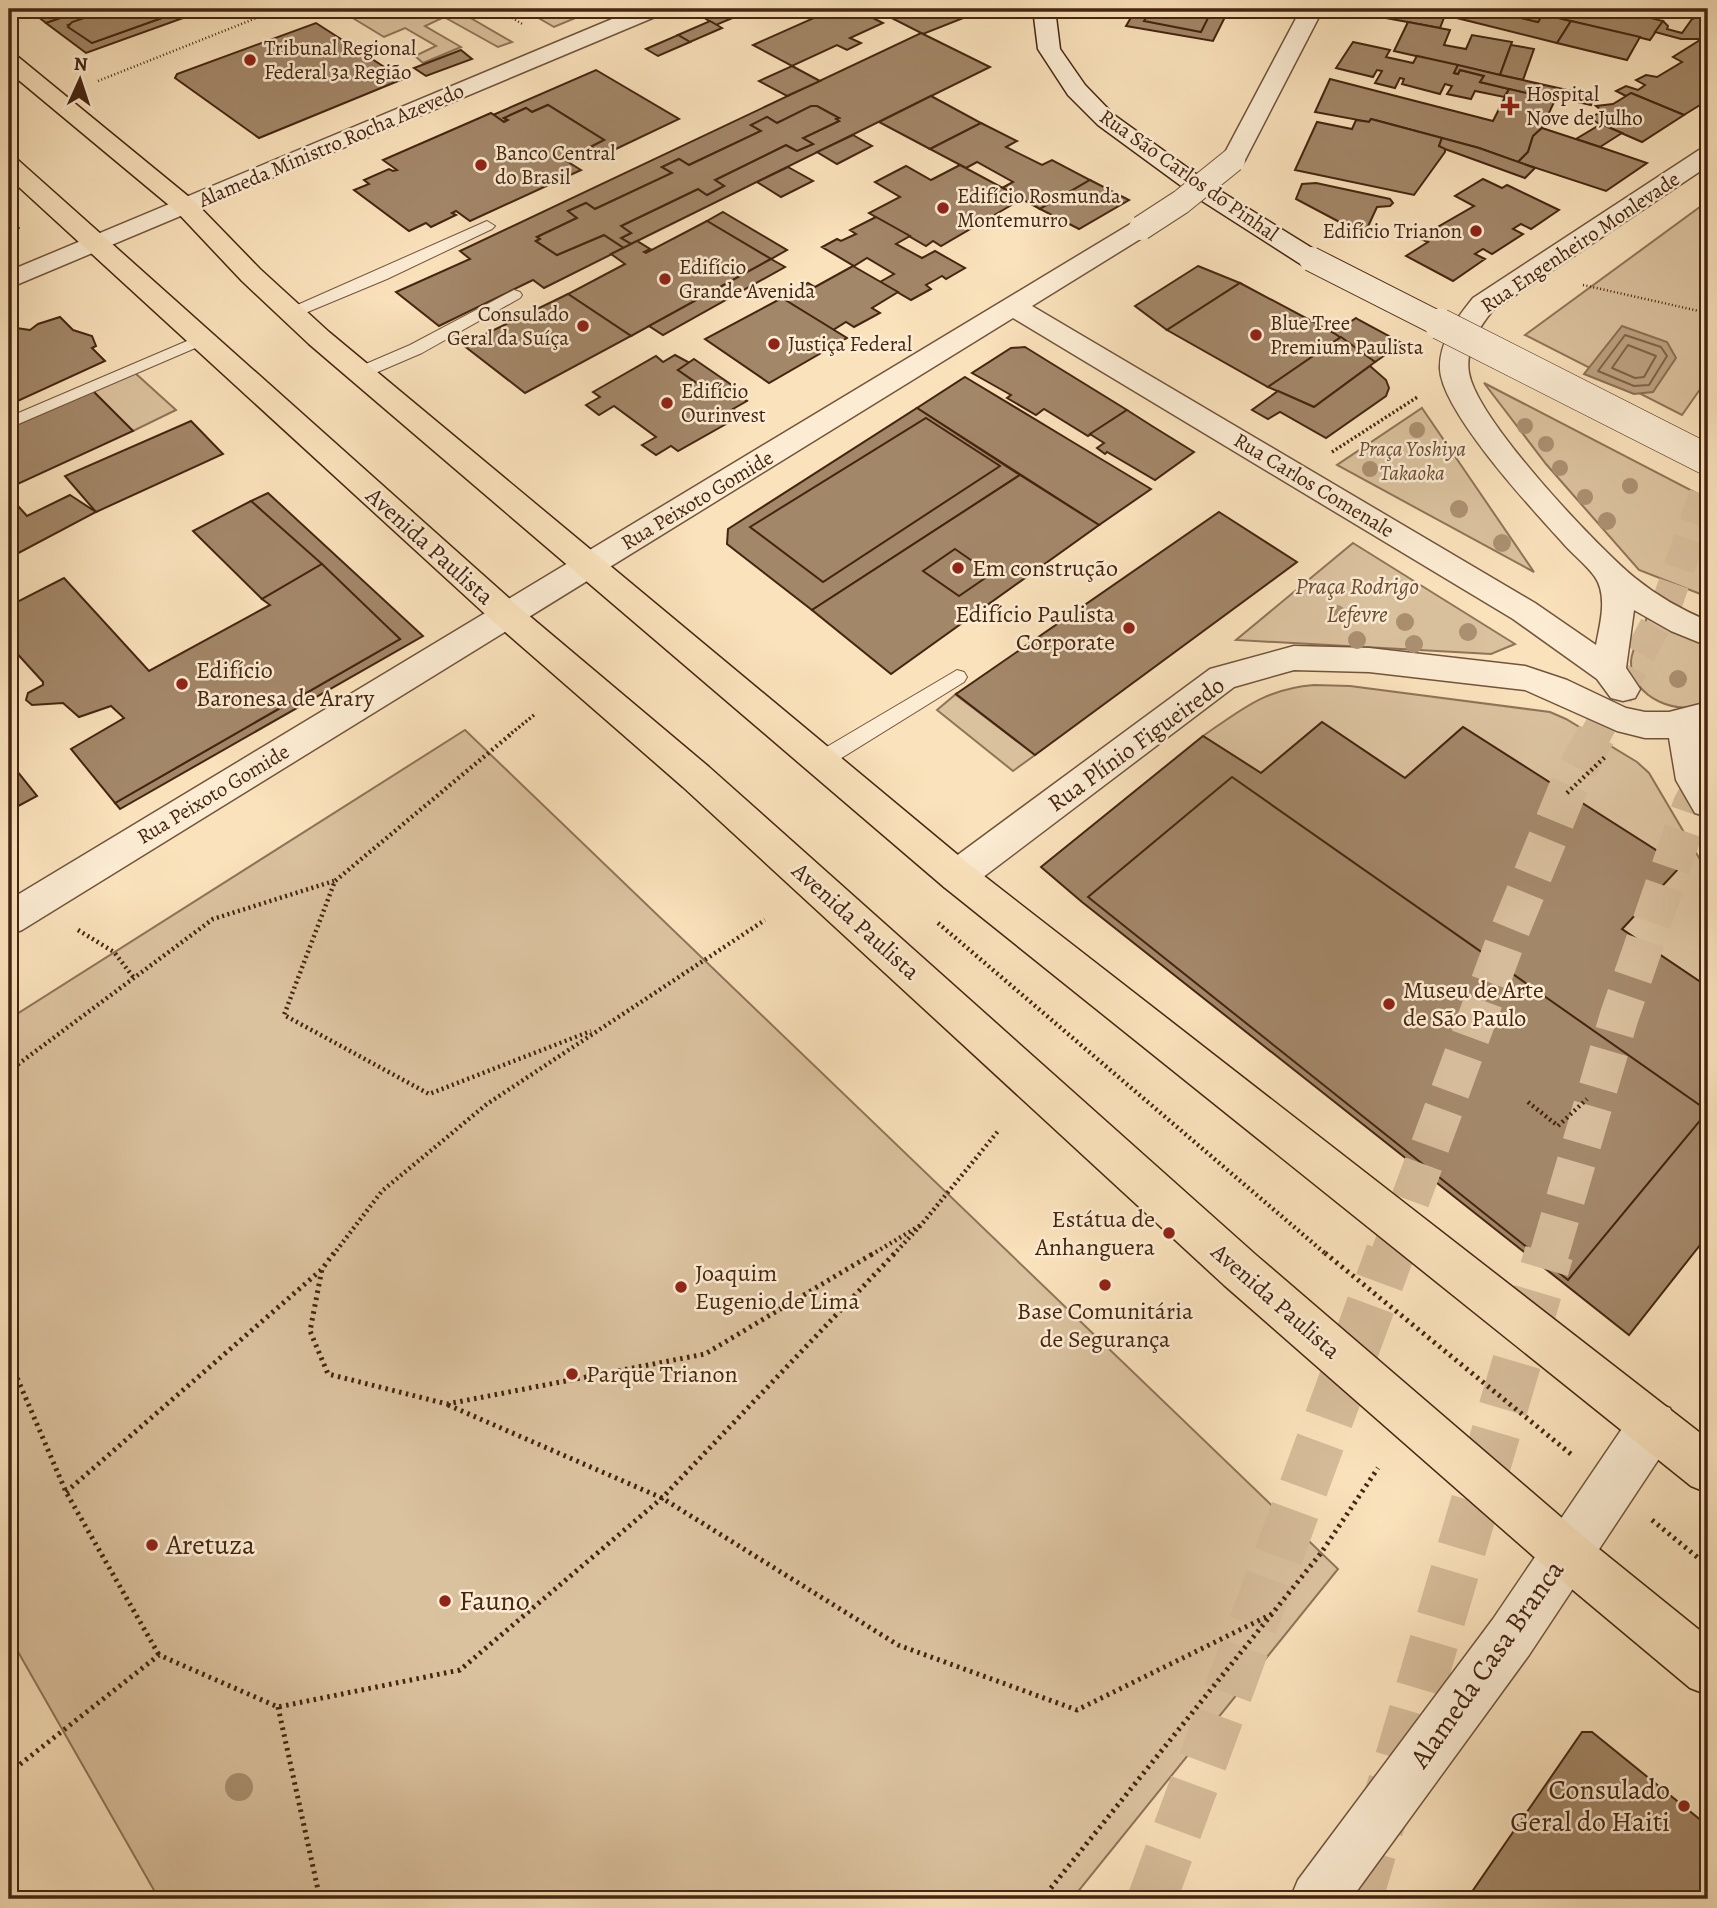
<svg xmlns="http://www.w3.org/2000/svg" width="1717" height="1908" viewBox="0 0 1717 1908" font-family="Alegreya,serif">
<style>
.green{fill:#dbc29f;stroke:#907458;stroke-width:2}
.water{fill:#bca282;stroke:#8c7054;stroke-width:2}
.lines{fill:none;stroke-linecap:round;stroke-linejoin:round}
.shore{stroke:#806449;stroke-width:2}
.building{fill:#a38769;stroke:#452510;stroke-width:2}
.primary-tunnel-far2{stroke:#d6bc9a;stroke-width:31;stroke-dasharray:31 16;stroke-linecap:butt}
.primary-tunnel-far1{stroke:#d6bc9a;stroke-width:39;stroke-dasharray:39 19;stroke-linecap:butt}
.primary-tunnel{stroke:#d6bc9a;stroke-width:49;stroke-dasharray:49 24;stroke-linecap:butt}
.lane-casing{stroke:#72543b;stroke-width:2}
.street-casing{stroke:#72543b;stroke-width:3}
.secondary-casing{stroke:#452510;stroke-width:3}
.primary-casing{stroke:#452510;stroke-width:3}
.path-far3{stroke:#452510;stroke-width:2.5;stroke-dasharray:1 2.5;stroke-linecap:butt}
.path-far2{stroke:#452510;stroke-width:3.5;stroke-dasharray:2 2.5;stroke-linecap:butt}
.path-far1{stroke:#452510;stroke-width:4.5;stroke-dasharray:2 3.5;stroke-linecap:butt}
.path{stroke:#452510;stroke-width:5;stroke-dasharray:2.5 4.5;stroke-linecap:butt}
.lane{fill:#fcecd3;fill-rule:evenodd}
.street{fill:#fcecd3;fill-rule:evenodd}
.secondary{fill:#fcecd3;fill-rule:evenodd}
.primary{fill:#fae2bc;fill-rule:evenodd}
.street-bridge-casing{stroke:#72543b;stroke-width:26;stroke-linecap:butt}
.secondary-bridge-far1-casing{stroke:#452510;stroke-width:26;stroke-linecap:butt}
.secondary-bridge-casing{stroke:#452510;stroke-width:32;stroke-linecap:butt}
.street-bridge{stroke:#fcecd3;stroke-width:24}
.secondary-bridge-far1{stroke:#fcecd3;stroke-width:24}
.secondary-bridge{stroke:#fcecd3;stroke-width:31}
.tree{fill:#ab9071}
.poi-dot{fill:#8f2418;stroke:#fcecd3;stroke-width:2.5}
.labels{text-anchor:middle;dominant-baseline:central;stroke-width:5;stroke-linejoin:round;paint-order:stroke}
.far-poi-label{font-size:21px;fill:#452510;stroke:#fcecd3;text-anchor:start}
.far-street-label{font-size:21px;fill:#452510;stroke:#fcecd3}
.far-park-label{font-size:21px;font-style:italic;fill:#6a4c34;stroke:#fcecd3}
.street-label{font-size:24px;fill:#452510;stroke:#fcecd3}
.poi-label{font-size:24px;fill:#452510;stroke:#fcecd3;text-anchor:start}
.park-label{font-size:24px;font-style:italic;fill:#6a4c34;stroke:#fcecd3}
.near-poi-label{font-size:28px;fill:#452510;stroke:#fcecd3;text-anchor:start}
.near-street-label{font-size:28px;fill:#452510;stroke:#fcecd3}
</style>
<rect width="100%" height="100%" fill="#fae2bc"/>
<filter id="stains"><feTurbulence type="fractalNoise" baseFrequency=".00286" numOctaves="4"/><feColorMatrix values="0 0 0 0 .2 0 0 0 0 .09 0 0 0 0 .02 0 0 0 .5 -.17"/></filter>
<radialGradient id="worn" r=".72"><stop offset=".6" stop-color="#630" stop-opacity="0"/><stop offset="1" stop-color="#630" stop-opacity=".3"/></radialGradient>
<g class="green">
<polygon points="370,9 455,9 512,42 498,47 444,17 425,26 461,47 423,63 415,56 436,46 405,28 384,37 351,17"/>
<polygon points="523,9 597,9 554,27"/>
<polygon points="1708,201 1708,378 1682,415 1525,335"/>
<polygon points="134,372 176,410 133,431 93,391"/>
<polygon points="1484,383 1708,499 1708,597 1639,570 1546,464"/>
<polygon points="1422,408 1534,572 1337,465"/>
<polygon points="1353,543 1515,644 1491,654 1236,640"/>
<path d="M1647,615L1708,640V700C1682,720 1629,697 1631,661C1632,645 1645,632 1647,615Z"/>
<path d="M1314,685L1350,686L1550,712L1566,719L1637,762L1649,773L1708,873V987L1622,929L1680,866L1463,727L1405,778L1322,722L1261,773L1203,736C1242,709 1265,689 1314,685Z"/>
<polygon points="956,694 956,695 1035,755 1013,771 937,710"/>
<polygon points="465,730 1338,1569 1072,1899 159,1899 9,1636 9,1019"/>
</g>
<polygon class="water" points="1622,326 1667,342 1676,358 1653,392 1634,394 1584,374"/>
<g class="lines">
<g class="shore">
<polygon points="1625,335 1661,347 1667,356 1649,385 1634,386 1598,371"/>
<polygon points="1628,345 1656,356 1644,377 1635,378 1612,368"/>
</g>
</g>
<g class="building">
<polygon points="32,9 87,9 46,23 29,10"/>
<polygon points="87,9 111,9 68,25 92,43 187,9 208,9 86,53 46,23"/>
<polygon points="111,9 187,9 92,43 68,27 72,22"/>
<polygon points="730,9 754,9 716,25 706,19"/>
<polygon points="834,9 855,9 883,23 850,38 861,43 847,50 837,45 792,66 753,45"/>
<polygon points="874,9 986,9 923,34"/>
<polygon points="1136,9 1229,9 1213,41 1126,26"/>
<polygon points="1152,9 1206,9 1212,10 1201,32 1144,21"/>
<polygon points="1419,9 1445,15 1440,28 1343,10"/>
<polygon points="1449,9 1488,9 1538,22 1543,14 1571,21 1557,43 1445,15"/>
<polygon points="1521,9 1602,9 1621,13 1623,11 1663,21 1650,40"/>
<polygon points="1521,9 1543,14 1538,22 1487,10"/>
<polygon points="1706,13 1708,13 1708,35 1701,39 1681,39 1655,32 1663,21 1668,26 1667,29 1682,33 1692,19"/>
<polygon points="710,21 722,28 690,42 678,35"/>
<polygon points="1571,21 1640,37 1627,60 1557,43"/>
<polygon points="1408,22 1450,30 1444,45 1466,49 1472,35 1512,42 1500,75 1394,51"/>
<polygon points="316,23 403,79 259,138 175,78 177,74"/>
<polygon points="921,33 990,67 631,244 621,238 631,233 621,226 698,189 707,195 724,186 715,180 786,145 797,151 813,144 803,138 839,121 836,119 839,118 817,106 777,123 767,117 751,125 761,131 689,165 679,159 662,167 672,173 595,209 586,203 568,211 577,218 537,237 540,239 536,241 557,255 604,235 624,248 544,288 533,280 439,326 396,292 470,259 460,251"/>
<polygon points="678,35 690,42 658,56 646,49"/>
<polygon points="1708,35 1708,100 1684,115 1631,93 1626,96 1616,91 1626,86 1638,90 1645,85 1636,80 1646,75 1657,77 1682,62 1673,57"/>
<polygon points="1353,42 1390,50 1386,57 1413,63 1417,56 1458,65 1454,73 1458,74 1460,70 1484,76 1480,82 1509,89 1504,97 1475,91 1471,99 1447,94 1452,86 1445,84 1440,94 1402,84 1404,79 1400,78 1395,88 1375,83 1382,71 1377,70 1373,77 1336,68"/>
<polygon points="1511,45 1534,49 1523,80 1500,75"/>
<polygon points="461,50 472,59 426,76 414,68"/>
<polygon points="1458,65 1500,75 1594,96 1591,105 1556,97 1555,100 1480,82 1484,76 1460,70 1458,74 1454,73"/>
<polygon points="792,66 820,81 787,96 759,81"/>
<polygon points="596,70 679,119 599,157 592,152 596,150 590,147 604,140 548,105 532,112 526,108 504,118 508,120 504,122 493,115"/>
<polygon points="1330,79 1493,121 1509,89 1555,100 1542,128 1533,136 1528,152 1518,162 1479,148 1371,119 1369,122 1315,112"/>
<polygon points="1631,93 1684,115 1642,142 1589,119 1602,111 1596,106 1613,104"/>
<polygon points="931,96 981,123 930,149 879,122"/>
<polygon points="548,105 604,140 590,147 596,150 573,161 570,158 565,160 581,170 470,221 456,211 452,213 456,215 431,227 426,223 409,231 354,190 369,184 364,180 389,169 393,171 397,170 383,160 491,113 504,122 508,120 504,118 526,108 532,112"/>
<polygon points="811,106 817,106 839,118 836,119 839,121 803,138 813,144 797,151 786,145 715,180 724,186 707,195 698,189 621,226 631,233 621,238 631,244 624,248 604,235 557,255 536,241 540,239 537,237 577,218 568,211 586,203 595,209 672,173 662,167 679,159 689,165 761,131 751,125 767,117 777,123"/>
<polygon points="1371,119 1442,138 1439,146 1445,147 1445,152 1414,195 1295,170 1317,122 1352,129 1356,120 1369,122"/>
<polygon points="981,123 1017,141 1006,147 1042,165 1052,160 1090,180 1040,209 1002,188 1013,182 977,162 966,168 930,149"/>
<polygon points="1601,124 1622,133 1600,147 1576,139"/>
<polygon points="1542,128 1600,147 1647,163 1606,191 1518,162 1528,152 1533,136"/>
<polygon points="853,135 872,146 837,164 817,152"/>
<polygon points="1442,138 1479,148 1535,168 1525,178 1445,149 1439,146"/>
<polygon points="960,165 1016,195 1008,200 1015,203 941,246 933,241 926,246 869,213 900,197 875,182 906,166 931,180"/>
<polygon points="788,167 813,181 781,197 757,182"/>
<polygon points="1483,179 1502,188 1507,185 1559,210 1531,229 1521,224 1513,229 1523,234 1492,254 1483,249 1475,254 1485,259 1453,281 1406,256 1428,242 1421,239 1438,229 1436,228 1474,206 1455,196"/>
<polygon points="1090,180 1129,200 1079,229 1040,209"/>
<polygon points="1316,183 1390,199 1393,203 1390,206 1377,207 1364,235 1296,199 1302,184"/>
<polygon points="723,212 787,250 771,259 707,221"/>
<polygon points="876,217 910,236 896,244 922,258 935,251 965,268 946,279 942,276 935,280 926,285 931,289 911,300 880,282 894,274 867,258 854,266 822,247 837,239 841,241 856,234 850,230"/>
<polygon points="707,221 771,259 631,336 568,294 625,264 611,254 637,241 650,249 644,252 646,253"/>
<polygon points="771,259 785,267 663,335 649,326"/>
<polygon points="853,266 898,292 872,308 880,313 854,327 846,322 833,330 782,298 808,283 815,287"/>
<polygon points="1198,266 1240,283 1167,330 1135,306"/>
<polygon points="1240,283 1334,333 1341,337 1268,387 1167,330"/>
<polygon points="568,294 631,336 525,393 463,345"/>
<polygon points="782,298 847,338 769,383 705,339"/>
<polygon points="60,317 73,330 92,336 96,346 92,348 105,361 9,405 9,327 30,330 38,324"/>
<polygon points="1356,318 1359,320 1402,343 1375,362 1334,333"/>
<polygon points="1341,337 1375,362 1314,407 1268,387"/>
<polygon points="1025,347 1046,360 1127,410 1088,436 1044,409 1036,415 1007,398 1011,395 972,373 1011,348"/>
<polygon points="675,355 690,363 678,370 720,399 734,391 747,401 733,409 742,415 678,451 671,446 656,455 642,445 656,437 614,406 599,415 586,405 600,397 593,392 656,356 663,362"/>
<polygon points="694,359 742,392 737,394 734,391 720,399 678,370"/>
<polygon points="1370,366 1386,380 1389,388 1386,396 1326,438 1280,412 1268,419 1252,410 1278,391 1314,407"/>
<polygon points="965,377 1076,444 1151,489 1099,525 917,408"/>
<polygon points="93,391 133,431 9,488 9,428"/>
<polygon points="917,408 1020,475 812,610 727,544 728,529"/>
<polygon points="1127,410 1152,426 1194,452 1155,480 1107,452 1105,454 1097,448 1104,443 1090,434"/>
<polygon points="926,418 1000,466 823,582 750,527"/>
<polygon points="191,421 223,454 96,512 65,476"/>
<polygon points="1020,475 1099,525 891,674 812,610"/>
<polygon points="268,493 423,636 120,809 115,803 400,639 251,501"/>
<polygon points="70,495 96,512 9,558 9,510 18,506 27,516"/>
<polygon points="251,501 322,564 262,599 193,531"/>
<polygon points="1219,512 1297,562 1035,755 956,694"/>
<polygon points="955,549 991,574 959,596 923,571"/>
<polygon points="322,564 400,639 115,803 71,749 124,718 111,706 79,717 63,703 32,705 26,700 28,693 43,685 43,682 12,648 9,649 9,606 64,578 149,671 270,605 262,599"/>
<polygon points="1322,722 1405,778 1463,727 1681,866 1622,929 1708,987 1708,1080 1704,1084 1708,1087 1708,1235 1629,1335 1082,902 1041,867 1203,736 1261,773"/>
<polygon points="9,761 37,796 9,811"/>
<polygon points="1232,777 1708,1111 1568,1280 1088,897"/>
<polygon points="1582,1732 1592,1732 1708,1826 1708,1899 1467,1899"/>
</g>
<g class="lines">
<polyline class="primary-tunnel-far2" points="1595,736 1666,606 1708,485"/>
<g class="primary-tunnel-far1">
<polyline points="1390,1255 1504,945 1572,779 1596,735"/>
<polyline points="1549,1255 1619,1017 1692,806 1708,775"/>
</g>
<g class="primary-tunnel">
<polyline points="1152,1899 1390,1253"/>
<polyline points="1358,1899 1549,1253"/>
</g>
<g class="lane-casing">
<g id="lane">
<polygon points="487,221 495,226 492,229 387,279 298,316 292,318 284,313 286,310"/>
<polygon points="514,290 520,292 522,295 520,298 422,353 366,377 360,378 352,373 354,369 410,345"/>
<polygon points="201,335 207,337 209,340 207,343 9,428 9,417"/>
<polygon points="957,670 964,672 967,677 964,682 827,767 820,769 813,767 810,761 813,755"/>
</g>
</g>
<g class="street-casing">
<g id="street">
<polygon points="636,9 665,9 662,14 9,288 9,271"/>
<polygon points="1301,9 1323,9 1245,160 1242,165 1233,167 1224,165 1221,160"/>
<path d="M1708,148V166L1493,310C1479,327 1465,350 1469,373C1477,420 1596,546 1635,578C1657,596 1682,610 1708,621V646L1671,631L1634,610L1626,668L1640,689L1635,698L1623,701L1611,698L1597,679L1513,619L1013,318L22,930L9,935V900L1132,223L1141,220L1150,223L1154,228L1150,233L1032,306L1535,603L1596,645C1600,624 1608,596 1595,577C1586,564 1572,554 1562,542C1532,509 1442,412 1440,369C1439,342 1457,318 1473,298L1699,150Z"/>
<polygon points="1294,646 1369,648 1525,666 1567,680 1626,708 1645,712 1669,712 1708,702 1708,728 1702,730 1708,761 1708,817 1695,813 1676,780 1669,738 1645,738 1617,731 1525,690 1369,672 1294,670 1234,687 970,887 957,891 944,887 938,876 944,865 1210,669"/>
<polygon points="1653,1402 1670,1408 1676,1425 1670,1442 1529,1655 1351,1899 1290,1899 1298,1880 1493,1619 1636,1408"/>
</g>
</g>
<g class="secondary-casing">
<polygon id="secondary" points="1033,9 1055,9 1060,49 1085,85 1114,115 1217,189 1320,253 1324,259 1320,265 1311,267 1302,265 1199,199 1098,125 1068,95 1038,49"/>
</g>
<g class="primary-casing">
<g id="primary">
<polygon points="9,54 17,56 194,201 260,269 329,332 970,865 1708,1439 1708,1493 1691,1486 944,887 309,344 242,281 176,211 9,72"/>
<polygon points="9,158 18,160 520,608 709,767 1256,1255 1583,1536 1708,1637 1708,1695 1690,1688 1549,1570 1224,1285 683,787 496,624 9,178"/>
</g>
</g>
<g class="path-far3">
<polyline points="497,9 524,25"/>
<polyline points="98,81 279,9"/>
<polyline points="9,232 21,227"/>
<polyline points="1583,285 1708,313"/>
</g>
<g class="path-far2">
<polyline points="1332,452 1419,396"/>
<polyline points="508,736 534,715"/>
</g>
<g class="path-far1">
<polyline points="510,735 335,881 284,1015 429,1094 591,1031"/>
<polyline points="1567,793 1605,757"/>
<polyline points="938,923 1327,1255"/>
<polyline points="78,930 114,952 134,978"/>
<polyline points="9,1071 213,919 334,881"/>
<polyline points="1528,1102 1558,1126 1587,1099"/>
<polyline points="333,1255 382,1191 487,1104 765,920"/>
<polyline points="871,1255 921,1225"/>
<polyline points="893,1255 921,1225 999,1130"/>
</g>
<g class="path">
<polyline points="334,1253 322,1269 310,1331 328,1374 447,1404 705,1354 874,1253"/>
<polyline points="1325,1253 1572,1455"/>
<polyline points="9,1359 66,1492 159,1655"/>
<polyline points="448,1405 662,1498 898,1645 1077,1710 1272,1614"/>
<polyline points="66,1492 321,1270"/>
<polyline points="1652,1520 1708,1566"/>
<polyline points="278,1707 320,1899"/>
<polyline points="9,1773 159,1655 278,1707 460,1670 662,1498 895,1253"/>
<polyline points="1042,1899 1321,1553 1378,1468"/>
</g>
<use href="#lane" class="lane"/>
<use href="#street" class="street"/>
<use href="#secondary" class="secondary"/>
<use href="#primary" class="primary"/>
<g class="street-bridge-casing">
<polyline id="street-bridge" points="1141,228 1181,202 1233,160"/>
</g>
<g class="secondary-bridge-far1-casing">
<polyline id="secondary-bridge-far1" points="1311,259 1443,326"/>
</g>
<g class="secondary-bridge-casing">
<polyline id="secondary-bridge" points="1440,324 1708,460"/>
</g>
<use href="#street-bridge" class="street-bridge"/>
<use href="#secondary-bridge-far1" class="secondary-bridge-far1"/>
<use href="#secondary-bridge" class="secondary-bridge"/>
</g>
<g class="tree">
<circle cx="1525" cy="426" r="8"/>
<circle cx="1417" cy="430" r="8"/>
<circle cx="1546" cy="444" r="8"/>
<circle cx="1560" cy="468" r="8"/>
<circle cx="1370" cy="469" r="8"/>
<circle cx="1630" cy="486" r="8"/>
<circle cx="1585" cy="497" r="8"/>
<circle cx="1459" cy="509" r="9"/>
<circle cx="1607" cy="521" r="9"/>
<circle cx="1502" cy="543" r="9"/>
<circle cx="1337" cy="614" r="9"/>
<circle cx="1405" cy="622" r="9"/>
<circle cx="1468" cy="632" r="9"/>
<circle cx="1357" cy="640" r="9"/>
<circle cx="1414" cy="644" r="9"/>
<circle cx="1678" cy="679" r="9"/>
<circle cx="239" cy="1787" r="14"/>
</g>
<g class="poi-dot">
<circle cx="250" cy="60" r="7"/>
<path d="M1506.5 95.5h7v7h7v7h-7v7h-7v-7h-7v-7h7z"/>
<circle cx="481" cy="165" r="7"/>
<circle cx="943" cy="208" r="7"/>
<circle cx="1476" cy="231" r="7"/>
<circle cx="665" cy="279" r="7"/>
<circle cx="583" cy="326" r="7"/>
<circle cx="1256" cy="335" r="7"/>
<circle cx="774" cy="344" r="7"/>
<circle cx="667" cy="403" r="7"/>
<circle cx="958" cy="568" r="7"/>
<circle cx="1129" cy="628" r="7"/>
<circle cx="182" cy="684" r="7"/>
<circle cx="1389" cy="1004" r="7"/>
<circle cx="1169" cy="1233" r="7"/>
<circle cx="1105" cy="1285" r="7"/>
<circle cx="681" cy="1287" r="7"/>
<circle cx="572" cy="1374" r="7"/>
<circle cx="152" cy="1545" r="7"/>
<circle cx="445" cy="1601" r="7"/>
<circle cx="1684" cy="1806" r="7"/>
</g>
<g class="labels">
<g class="far-poi-label">
<text x="264" y="48">Tribunal Regional<tspan x="264" dy="24">Federal 3a Região</tspan></text>
<text x="1526" y="94">Hospital<tspan x="1526" dy="24">Nove de Julho</tspan></text>
<text x="495" y="153">Banco Central<tspan x="495" dy="24">do Brasil</tspan></text>
<text x="957" y="196">Edifício Rosmunda<tspan x="957" dy="24">Montemurro</tspan></text>
<text x="1462" y="231" text-anchor="end">Edifício Trianon</text>
<text x="679" y="267">Edifício<tspan x="679" dy="24">Grande Avenida</tspan></text>
<text x="569" y="314" text-anchor="end">Consulado<tspan x="569" dy="24">Geral da Suíça</tspan></text>
<text x="1270" y="323">Blue Tree<tspan x="1270" dy="24">Premium Paulista</tspan></text>
<text x="788" y="344">Justiça Federal</text>
<text x="681" y="391">Edifício<tspan x="681" dy="24">Ourinvest</tspan></text>
</g>
<g class="far-street-label">
<text transform="translate(331 145) rotate(-23)">Alameda Ministro Rocha Azevedo</text>
<text transform="translate(1189 175) rotate(35)">Rua São Carlos do Pinhal</text>
<text transform="translate(1580 242) rotate(-34)">Rua Engenheiro Monlevade</text>
<text transform="translate(1314 485) rotate(31)">Rua Carlos Comenale</text>
<text transform="translate(697 500) rotate(-31)">Rua Peixoto Gomide</text>
<text transform="translate(213 794) rotate(-31)">Rua Peixoto Gomide</text>
</g>
<g class="far-park-label">
<text x="1412" y="449">Praça Yoshiya<tspan x="1412" dy="24">Takaoka</tspan></text>
</g>
<g class="street-label">
<text transform="translate(430 546) rotate(42)">Avenida Paulista</text>
<text transform="translate(1136 744) rotate(-36)">Rua Plínio Figueiredo</text>
<text transform="translate(856 921) rotate(42)">Avenida Paulista</text>
<text transform="translate(1276 1301) rotate(41)">Avenida Paulista</text>
</g>
<g class="poi-label">
<text x="972" y="568">Em construção</text>
<text x="1115" y="614" text-anchor="end">Edifício Paulista<tspan x="1115" dy="28">Corporate</tspan></text>
<text x="196" y="670">Edifício<tspan x="196" dy="28">Baronesa de Arary</tspan></text>
<text x="1403" y="990">Museu de Arte<tspan x="1403" dy="28">de São Paulo</tspan></text>
<text x="1155" y="1219" text-anchor="end">Estátua de<tspan x="1155" dy="28">Anhanguera</tspan></text>
<text x="695" y="1273">Joaquim<tspan x="695" dy="28">Eugenio de Lima</tspan></text>
<text x="1105" y="1311" text-anchor="middle">Base Comunitária<tspan x="1105" dy="28">de Segurança</tspan></text>
<text x="586" y="1374">Parque Trianon</text>
</g>
<g class="park-label">
<text x="1357" y="586">Praça Rodrigo<tspan x="1357" dy="28">Lefevre</tspan></text>
</g>
<g class="near-poi-label">
<text x="166" y="1545">Aretuza</text>
<text x="459" y="1601">Fauno</text>
<text x="1670" y="1790" text-anchor="end">Consulado<tspan x="1670" dy="32">Geral do Haiti</tspan></text>
</g>
<g class="near-street-label">
<text transform="translate(1487 1664) rotate(-55)">Alameda Casa Branca</text>
</g>
</g>
<rect width="1717" height="1908" fill="none" stroke="#fae2bc" stroke-width="35"/>
<rect x="10" y="10" width="1696" height="1887" fill="none" stroke="#452510" stroke-width="3.5"/>
<rect x="18" y="18" width="1682" height="1873" fill="none" stroke="#452510" stroke-width="2"/>
<g transform="translate(80 80) rotate(3)" stroke="#fcecd3" stroke-width="5" paint-order="stroke">
<path d="M0-5L12 26L0 18L-12 26Z" fill="#452510"/>
<text y="-10" font-size="19" font-weight="bold" text-anchor="middle" fill="#452510">N</text>
</g>
<rect width="100%" height="100%" filter="url(#stains)"/>
<rect width="100%" height="100%" fill="url(#worn)"/>
</svg>
